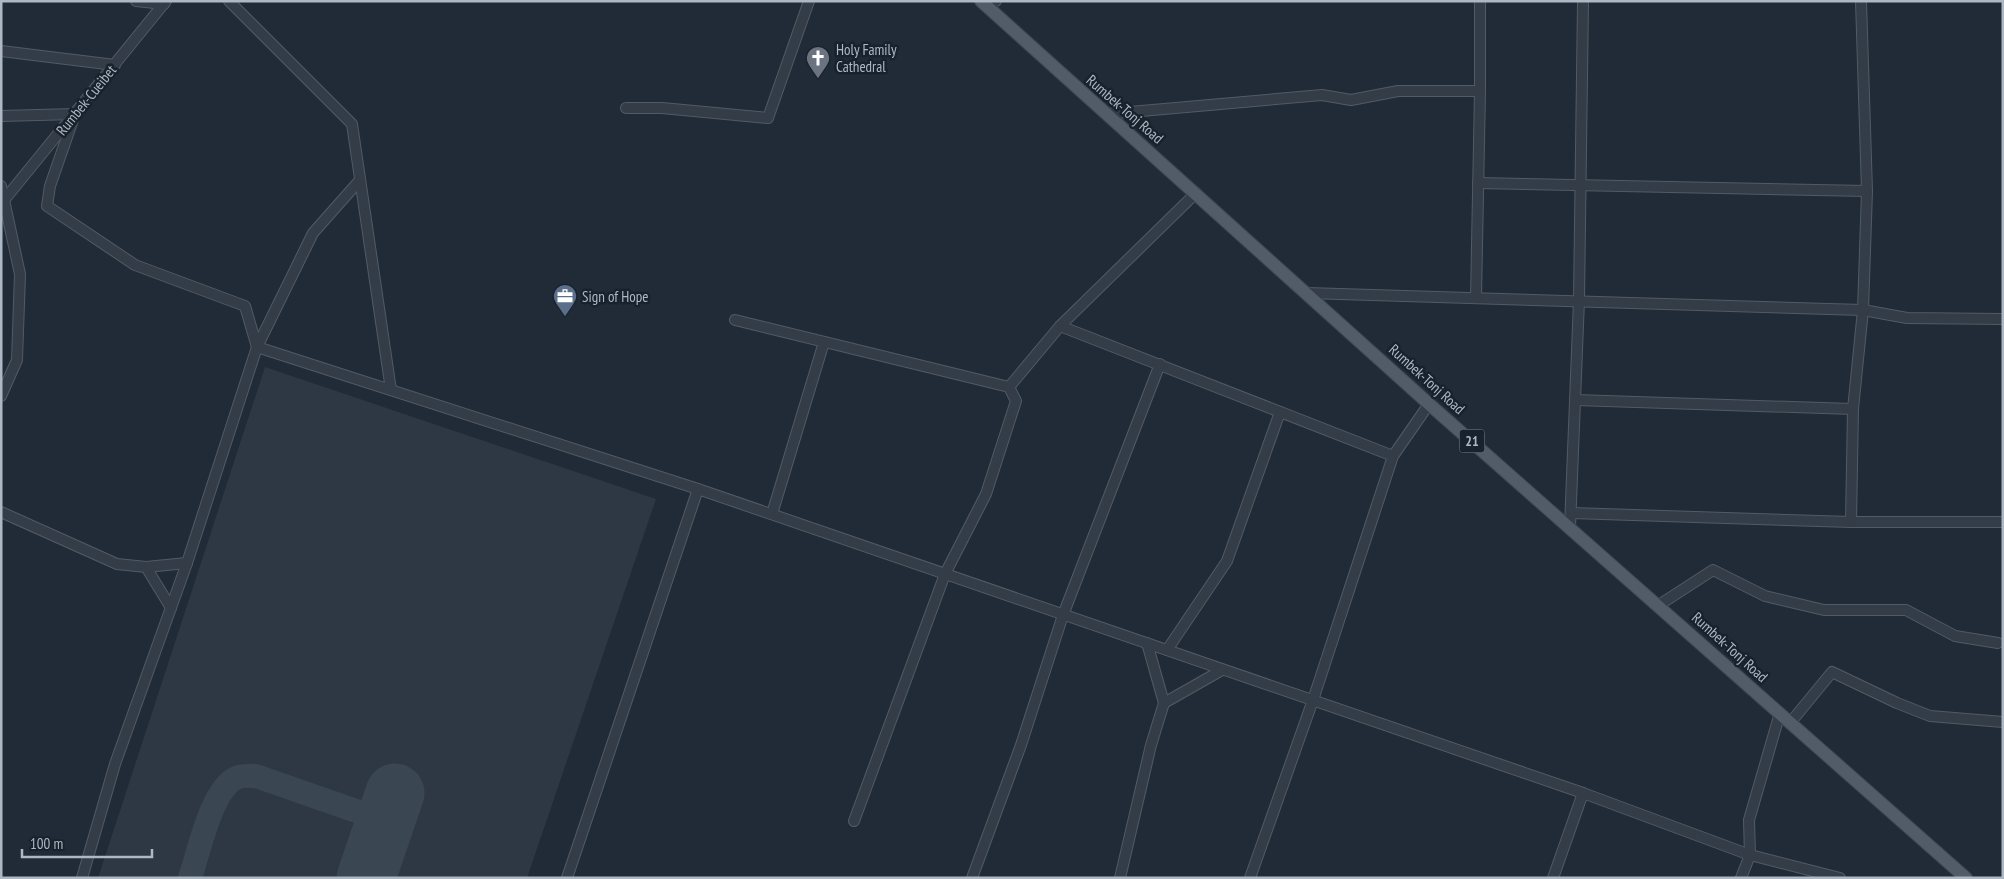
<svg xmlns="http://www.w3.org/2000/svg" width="2004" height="879" viewBox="0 0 2004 879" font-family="'PT Sans Narrow',sans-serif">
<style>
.airport{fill:#2e3844}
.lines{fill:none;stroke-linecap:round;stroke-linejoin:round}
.taxiway{stroke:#3b4653;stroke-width:24}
.runway{stroke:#3b4653;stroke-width:59}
.minor-casing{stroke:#515b65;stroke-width:12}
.major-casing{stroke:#3d4651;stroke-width:14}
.minor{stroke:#343d47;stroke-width:10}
.major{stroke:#525c68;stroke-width:12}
.labels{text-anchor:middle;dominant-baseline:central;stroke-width:5;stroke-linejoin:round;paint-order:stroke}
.shield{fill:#19222c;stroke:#818b96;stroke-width:1}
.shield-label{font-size:14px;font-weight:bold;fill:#aeb8c4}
.poi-label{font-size:15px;fill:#aeb8c4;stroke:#19222c;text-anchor:start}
.street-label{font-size:15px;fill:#aeb8c4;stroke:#19222c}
</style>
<rect width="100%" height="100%" fill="#202b37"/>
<polygon class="airport" points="265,367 656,499 527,878 98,878"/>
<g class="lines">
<path class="taxiway" d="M190,878C199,852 211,790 236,778C242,775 250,776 256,776L385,821"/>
<polyline class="runway" points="366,878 395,793"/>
<g class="minor-casing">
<g id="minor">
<polyline points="136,1 164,4"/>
<polyline points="229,1 352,124 391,390"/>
<polyline points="986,5 996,1"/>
<polyline points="1,51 115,65"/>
<polyline points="626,108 662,108 768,118 809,1"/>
<polyline points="1107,114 1322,95 1351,100 1398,91 1480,91 1480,1"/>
<polyline points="1,116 75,114 50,186 47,206 135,265 245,306 257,347"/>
<polyline points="1478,183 1867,191"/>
<polyline points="1,186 20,274 17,360 1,396"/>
<polyline points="5,199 166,1"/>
<polyline points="1307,293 1863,310 1907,318 2003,319"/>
<polyline points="1476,298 1480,91"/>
<polyline points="735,320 1009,387 1060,326 1196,193"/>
<polyline points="1060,326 1393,456"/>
<polyline points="257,347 698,489 1583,793 1750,855 1840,878"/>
<polyline points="1575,400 1853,409"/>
<polyline points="1,512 117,564 146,567 171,608"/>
<polyline points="1571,513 1851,522 2003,522"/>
<polyline points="772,514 824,342"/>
<polyline points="1851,522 1853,409 1863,310 1867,191 1861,1"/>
<polyline points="1570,527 1579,300 1583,1"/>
<polyline points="146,567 187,563"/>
<polyline points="1659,605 1713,570 1765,596 1824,610 1906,610 1955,636 1998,643"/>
<polyline points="1147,643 1164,703"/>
<polyline points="1167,650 1227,561 1280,412"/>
<polyline points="1790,723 1832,672 1897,703 1930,716 2003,722"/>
<polyline points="854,821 945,574 986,494 1016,401 1009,387"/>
<polyline points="82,878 115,764 187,563 257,347 313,233 360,180"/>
<polyline points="567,878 698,489"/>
<polyline points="972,878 1021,745 1063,615 1160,364"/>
<polyline points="1120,878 1151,745 1164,703 1222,670"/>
<polyline points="1250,878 1313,700 1393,456 1429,404"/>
<polyline points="1553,878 1583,793"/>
<polyline points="1741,878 1750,855 1749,820 1780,713"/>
</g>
</g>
<g class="major-casing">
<polyline id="major" points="981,1 1429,404 1966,878"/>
</g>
<use href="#minor" class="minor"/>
<use href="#major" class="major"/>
</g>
<defs>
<g id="church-pin" transform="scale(1.25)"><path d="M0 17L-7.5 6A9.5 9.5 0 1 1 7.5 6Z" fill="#6b7280" stroke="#19222c"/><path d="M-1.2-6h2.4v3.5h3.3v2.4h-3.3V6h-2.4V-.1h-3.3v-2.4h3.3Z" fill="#fff"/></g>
<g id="office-pin" transform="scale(1.25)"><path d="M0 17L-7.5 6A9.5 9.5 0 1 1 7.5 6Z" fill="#5c6f8a" stroke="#19222c"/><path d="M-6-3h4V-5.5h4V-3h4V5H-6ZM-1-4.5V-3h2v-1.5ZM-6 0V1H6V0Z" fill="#fff"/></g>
</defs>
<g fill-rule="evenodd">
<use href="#church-pin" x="818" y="58"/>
<use href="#office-pin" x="565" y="296"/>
</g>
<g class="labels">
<rect class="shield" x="1459.5" y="429.5" width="25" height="23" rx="4"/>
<g class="shield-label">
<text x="1472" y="441">21</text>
</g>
<g class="poi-label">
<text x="836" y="49">Holy Family<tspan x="836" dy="17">Cathedral</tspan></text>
<text x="582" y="296">Sign of Hope</text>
</g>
<g class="street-label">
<text transform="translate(86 100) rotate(-51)">Rumbek-Cueibet</text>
<text transform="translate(1125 109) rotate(41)">Rumbek-Tonj Road</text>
<text transform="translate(1427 379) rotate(42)">Rumbek-Tonj Road</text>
<text transform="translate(1730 647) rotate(42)">Rumbek-Tonj Road</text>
</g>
</g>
<rect width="2004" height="879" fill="none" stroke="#aeb8c4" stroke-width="5"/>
<path d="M22 849v8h130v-8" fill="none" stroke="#aeb8c4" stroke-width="2.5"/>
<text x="30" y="849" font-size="15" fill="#aeb8c4" stroke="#19222c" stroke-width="4" paint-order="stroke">100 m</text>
</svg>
